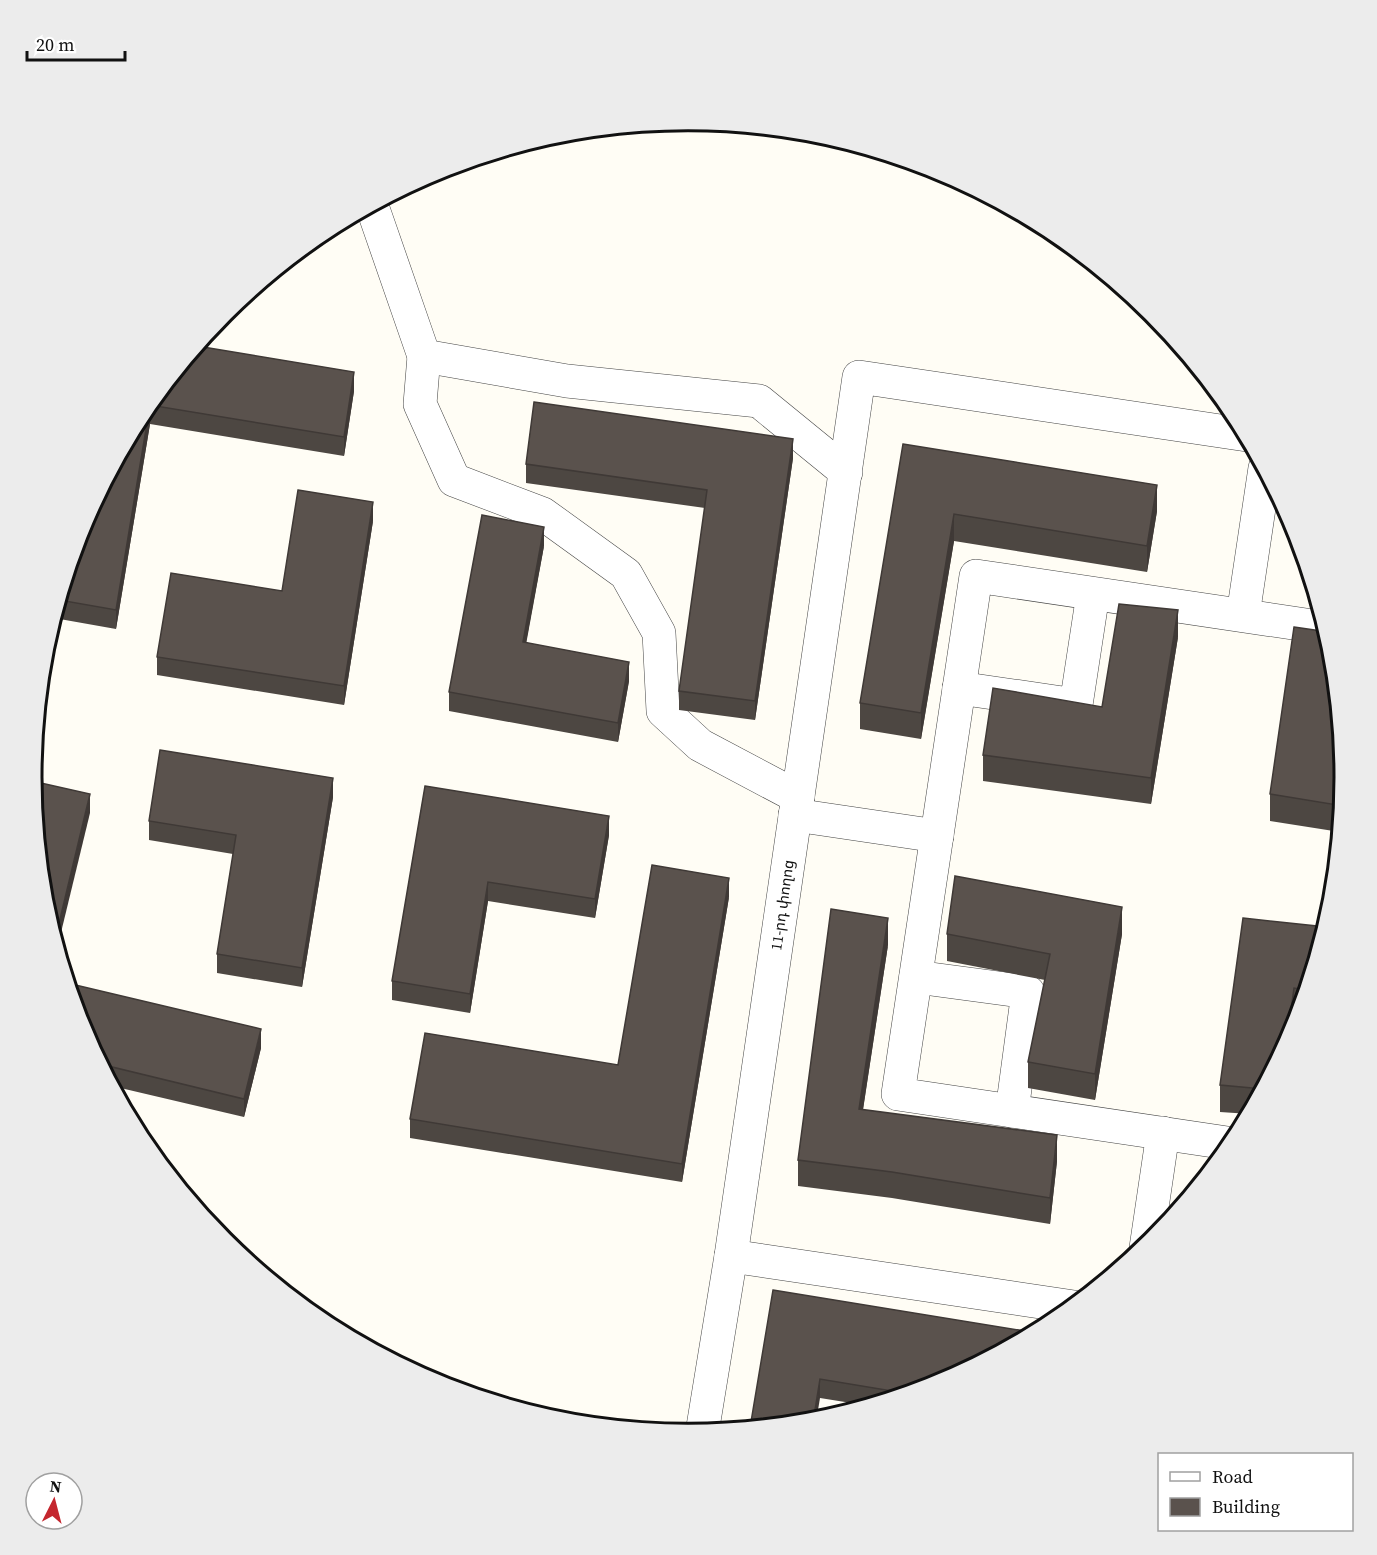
<svg xmlns="http://www.w3.org/2000/svg" width="1377" height="1555" viewBox="0 0 1377 1555" font-family="'Source Serif 4','Noto Sans Armenian',serif">
<style>
.lines{fill:none;stroke-linecap:round;stroke-linejoin:round}
.minor-casing{stroke:#444;stroke-width:34}
.minor{stroke:#fff;stroke-width:33}
.wall{fill:#4d4742}
.shaded-wall{fill:#3f3936}
.building{fill:#5a524d;stroke:#3f3936;stroke-width:1.5}
.labels{text-anchor:middle;dominant-baseline:central;stroke-width:6;stroke-linejoin:round;paint-order:stroke}
.street-label{font-size:15px;fill:#111;stroke:#fff}
.rim{fill:none;stroke:#111;stroke-width:3}
</style>
<rect width="100%" height="100%" fill="#fffdf5"/>
<g class="lines">
<g class="minor-casing">
<g id="minor">
<polyline points="372,206 424,356 567,381 759,401 846,472"/>
<polyline points="424,356 420,404 454,480 543,514 626,574 659,633 663,711 700,745 798,797"/>
<polyline points="1243,615 1265,468"/>
<polyline points="959,688 1076,705 1093,594"/>
<polyline points="795,815 937,836"/>
<polyline points="916,977 1028,992 1012,1111"/>
<polyline points="1234,1144 898,1094 976,576 1326,628"/>
<polyline points="1146,1248 1163,1133"/>
<polyline points="731,1256 1074,1307"/>
<polyline points="702,1433 731,1256 859,377 1247,435"/>
</g>
</g>
<use href="#minor" class="minor"/>
</g>
<g class="wall">
<polygon points="197,346 354,391 344,456 150,424 116,629 54,618 82,526 142,412"/>
<polygon points="903,444 1157,511 1147,572 954,541 921,739 860,729 860,703"/>
<polygon points="793,458 755,720 679,710 679,691 705,508 526,483 526,464"/>
<polygon points="373,521 344,705 157,675 157,657 282,591"/>
<polygon points="544,546 526,642 629,681 618,742 449,711 449,692"/>
<polygon points="1178,637 1151,804 983,781 983,755 1102,707"/>
<polygon points="1346,778 1340,832 1270,821 1270,794"/>
<polygon points="425,786 609,835 595,918 488,901 470,1013 392,1000 392,981"/>
<polygon points="333,797 302,987 217,973 217,954 233,854 149,840 149,821"/>
<polygon points="729,897 682,1182 410,1138 410,1119 618,1065"/>
<polygon points="1326,927 1300,1015 1294,1014 1291,1038 1250,1114 1220,1112 1220,1085"/>
<polygon points="947,934 1122,934 1095,1100 1028,1088 1028,1062 1045,980 947,961"/>
<polygon points="888,945 863,1110 1057,1161 1050,1224 892,1198 798,1186 798,1160"/>
<polygon points="81,1029 261,1048 244,1117 112,1086"/>
<polygon points="773,1290 940,1385 870,1406 820,1398"/>
</g>
<g class="shaded-wall">
<polygon points="354,372 354,391 344,456 344,437"/>
<polygon points="150,405 150,424 116,629 116,610"/>
<polygon points="793,439 793,458 755,720 755,701"/>
<polygon points="1157,485 1157,511 1147,572 1147,546"/>
<polygon points="373,502 373,521 344,705 344,686"/>
<polygon points="954,514 954,541 921,739 921,713"/>
<polygon points="544,527 544,546 523,661 523,642"/>
<polygon points="1178,610 1178,637 1151,804 1151,778"/>
<polygon points="629,662 629,681 618,742 618,723"/>
<polygon points="333,778 333,797 302,987 302,968"/>
<polygon points="90,794 90,813 57,949 55,940"/>
<polygon points="609,816 609,835 595,918 595,899"/>
<polygon points="729,878 729,897 682,1182 682,1164"/>
<polygon points="488,882 488,901 470,1013 470,994"/>
<polygon points="1122,907 1122,934 1095,1100 1095,1074"/>
<polygon points="888,918 888,945 859,1135 859,1109"/>
<polygon points="1294,988 1294,1014 1291,1038 1286,1047"/>
<polygon points="261,1029 261,1048 244,1117 244,1099"/>
<polygon points="1057,1135 1057,1161 1050,1224 1050,1198"/>
<polygon points="820,1379 820,1398 816,1422 813,1422"/>
</g>
<g class="building">
<polygon points="197,346 354,372 344,437 150,405 116,610 59,600 82,526 142,412"/>
<polygon points="534,402 793,439 755,701 679,691 707,490 526,464"/>
<polygon points="903,444 1157,485 1147,546 954,514 921,713 860,703"/>
<polygon points="298,490 373,502 344,686 157,657 171,573 282,591"/>
<polygon points="482,515 544,527 523,642 629,662 618,723 449,692"/>
<polygon points="1119,604 1178,610 1151,778 983,755 993,688 1102,707"/>
<polygon points="1294,627 1328,632 1333,650 1346,778 1343,806 1270,794"/>
<polygon points="160,750 333,778 302,968 217,954 236,835 149,821"/>
<polygon points="32,781 90,794 55,940 44,905"/>
<polygon points="425,786 609,816 595,899 488,882 470,994 392,981"/>
<polygon points="652,865 729,878 682,1164 410,1119 425,1033 618,1065"/>
<polygon points="955,876 1122,907 1095,1074 1028,1062 1050,954 947,934"/>
<polygon points="831,909 888,918 859,1109 1057,1135 1050,1198 892,1172 798,1160"/>
<polygon points="1243,918 1326,927 1307,990 1294,988 1286,1047 1263,1089 1220,1085"/>
<polygon points="67,983 261,1029 244,1099 100,1064 81,1029"/>
<polygon points="773,1290 1037,1333 940,1385 910,1394 820,1379 813,1422 750,1428"/>
</g>
<g class="labels">
<g class="street-label">
<text transform="translate(782 905) rotate(-82)">11-րդ փողոց</text>
</g>
</g>
<path d="M0 0H1377V1555H0ZM42 777a646 646 0 1 1 1292 0a646 646 0 1 1-1292 0Z" fill="#ececec" fill-rule="evenodd"/>
<path class="rim" d="M42 777a646 646 0 1 1 1292 0a646 646 0 1 1-1292 0Z"/>
<rect x="1158" y="1453" width="195" height="78" fill="#ffffff" stroke="#a0a0a0" stroke-width="1.5"/>
<rect x="1170" y="1472" width="30" height="9" fill="#ffffff" stroke="#a0a0a0" stroke-width="1.5"/>
<text x="1212" y="1483" font-size="18" fill="#111111">Road</text>
<rect x="1170" y="1498" width="30" height="18" fill="#5a524d" stroke="#a0a0a0" stroke-width="1.5"/>
<text x="1212" y="1513" font-size="18" fill="#111111">Building</text>
<g transform="translate(54 1501) rotate(6)"><circle r="28" fill="#ffffff" stroke="#a0a0a0" stroke-width="1.5"/>
<path d="M0-4.5L10 22L0 15L-10 22Z" fill="#c4262e"/>
<text y="-9" font-size="16" font-weight="bold" text-anchor="middle" fill="#111111">N</text>
</g>
<path d="M27 51v9h98v-9" fill="none" stroke="#111111" stroke-width="3"/>
<text x="36" y="51" font-size="18" fill="#111111" stroke="#ffffff" stroke-width="4.5" paint-order="stroke">20 m</text>
</svg>
